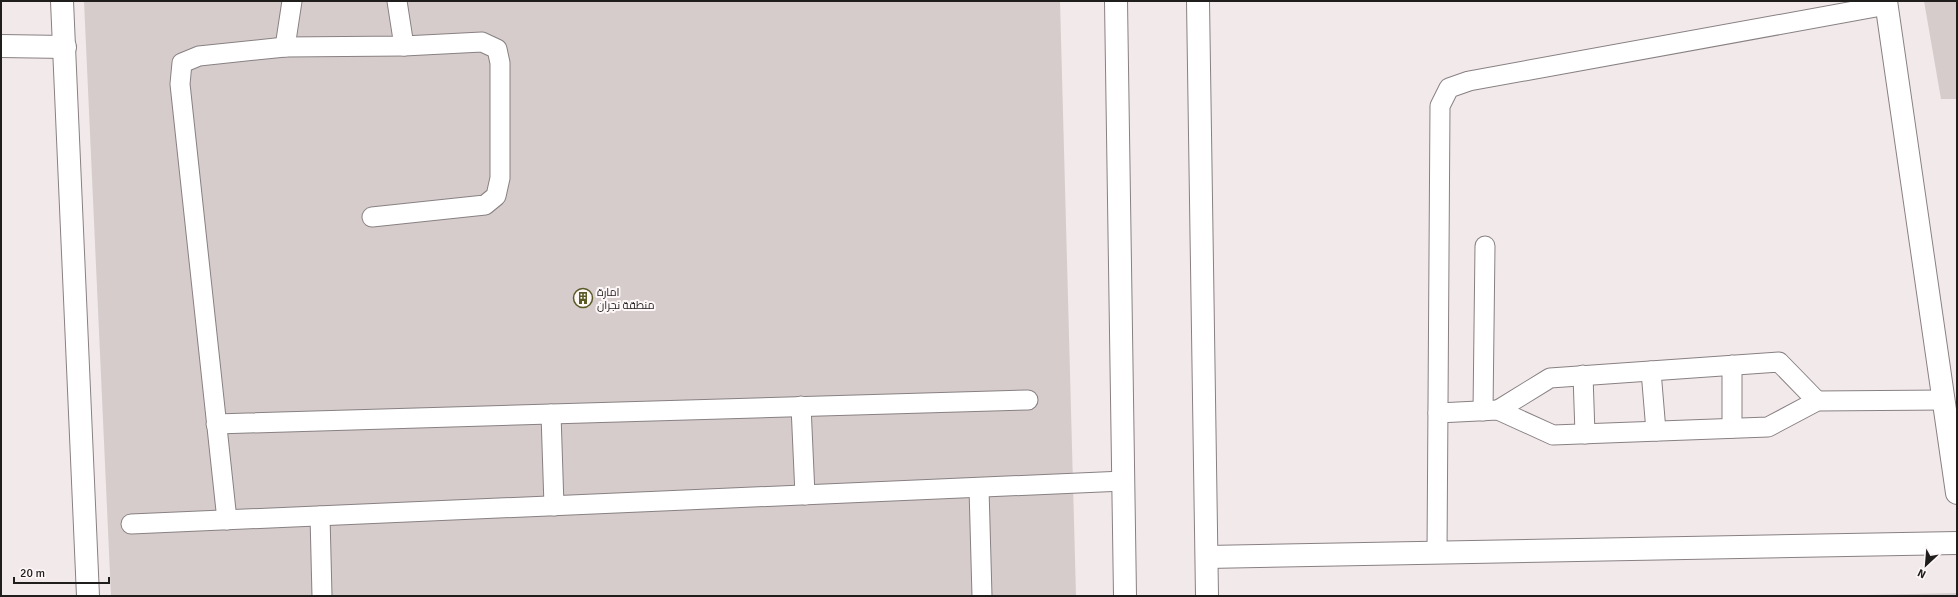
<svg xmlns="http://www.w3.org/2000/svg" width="1958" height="597" viewBox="0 0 1958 597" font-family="Signika,Cairo,sans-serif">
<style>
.building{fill:#d5cccb}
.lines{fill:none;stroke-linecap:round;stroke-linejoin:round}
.service-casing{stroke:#888082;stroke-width:21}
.minor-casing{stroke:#888082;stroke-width:24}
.service{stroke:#fff;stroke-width:19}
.minor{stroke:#fff;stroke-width:22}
.labels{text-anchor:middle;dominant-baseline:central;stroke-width:4;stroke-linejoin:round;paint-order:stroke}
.poi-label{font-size:11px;fill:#201d1d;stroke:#fef7f8;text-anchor:start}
</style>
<rect width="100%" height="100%" fill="#f2e9eb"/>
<g class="building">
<polygon points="84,1 1060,1 1076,596 111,596"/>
<polygon points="1924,1 1957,1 1957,99 1941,99"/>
<polygon points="1957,593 1957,596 1867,596 1867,595"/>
</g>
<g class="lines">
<g class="service-casing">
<g id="service">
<polyline points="397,1 404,46"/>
<polyline points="285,47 292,1"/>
<polyline points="1732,365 1732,428"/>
<polyline points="1651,371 1656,431"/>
<polyline points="1583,375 1585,434"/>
<polyline points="801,406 805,495"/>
<polyline points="1498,410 1550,378 1779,362 1817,401"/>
<polyline points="1483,411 1485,246"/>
<polyline points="1438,413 1498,410 1553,435 1768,427 1817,401 1944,400"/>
<polyline points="551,414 554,506"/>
<polyline points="216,424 1028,400"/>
<polyline points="979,488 982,596"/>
<polyline points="320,516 322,596"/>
<polyline points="227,520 180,84 182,63 199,56 285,47 404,46 482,42 497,49 500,63 500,178 496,196 485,205 372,217"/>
<polyline points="131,524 1124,481"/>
<polyline points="1437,553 1440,106 1449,88 1469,81 1887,5"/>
</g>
</g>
<g class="minor-casing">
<g id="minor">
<polyline points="62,1 88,596"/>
<polyline points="1116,1 1125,596"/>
<polyline points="1198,1 1207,596"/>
<polyline points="1886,1 1957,493"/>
<polyline points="1,46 65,47"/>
<polyline points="1207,557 1957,543"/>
</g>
</g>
<use href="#service" class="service"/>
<use href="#minor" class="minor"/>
</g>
<defs>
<g id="building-ring" transform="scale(1)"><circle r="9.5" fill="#fef7f8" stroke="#5a5a27" stroke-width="1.5"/><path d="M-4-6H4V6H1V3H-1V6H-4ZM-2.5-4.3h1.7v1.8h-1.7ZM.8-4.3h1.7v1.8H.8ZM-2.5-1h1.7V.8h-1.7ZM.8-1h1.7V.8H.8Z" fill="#5a5a27"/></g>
</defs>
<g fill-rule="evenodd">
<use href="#building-ring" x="583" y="298"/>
</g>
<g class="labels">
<g class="poi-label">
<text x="597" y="292">امارة<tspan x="597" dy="13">منطقة نجران</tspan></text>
</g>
</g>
<rect width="1958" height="597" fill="none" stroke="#201d1d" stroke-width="4"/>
<g transform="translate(1926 565) rotate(206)" stroke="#fef7f8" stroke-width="3" paint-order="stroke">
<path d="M0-3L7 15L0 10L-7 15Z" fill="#201d1d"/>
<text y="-6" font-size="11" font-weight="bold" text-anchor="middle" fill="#201d1d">N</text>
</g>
<path d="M14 577v6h95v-6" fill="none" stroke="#201d1d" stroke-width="2"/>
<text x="20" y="577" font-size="12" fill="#201d1d" stroke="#fef7f8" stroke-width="3" paint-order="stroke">20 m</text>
</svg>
